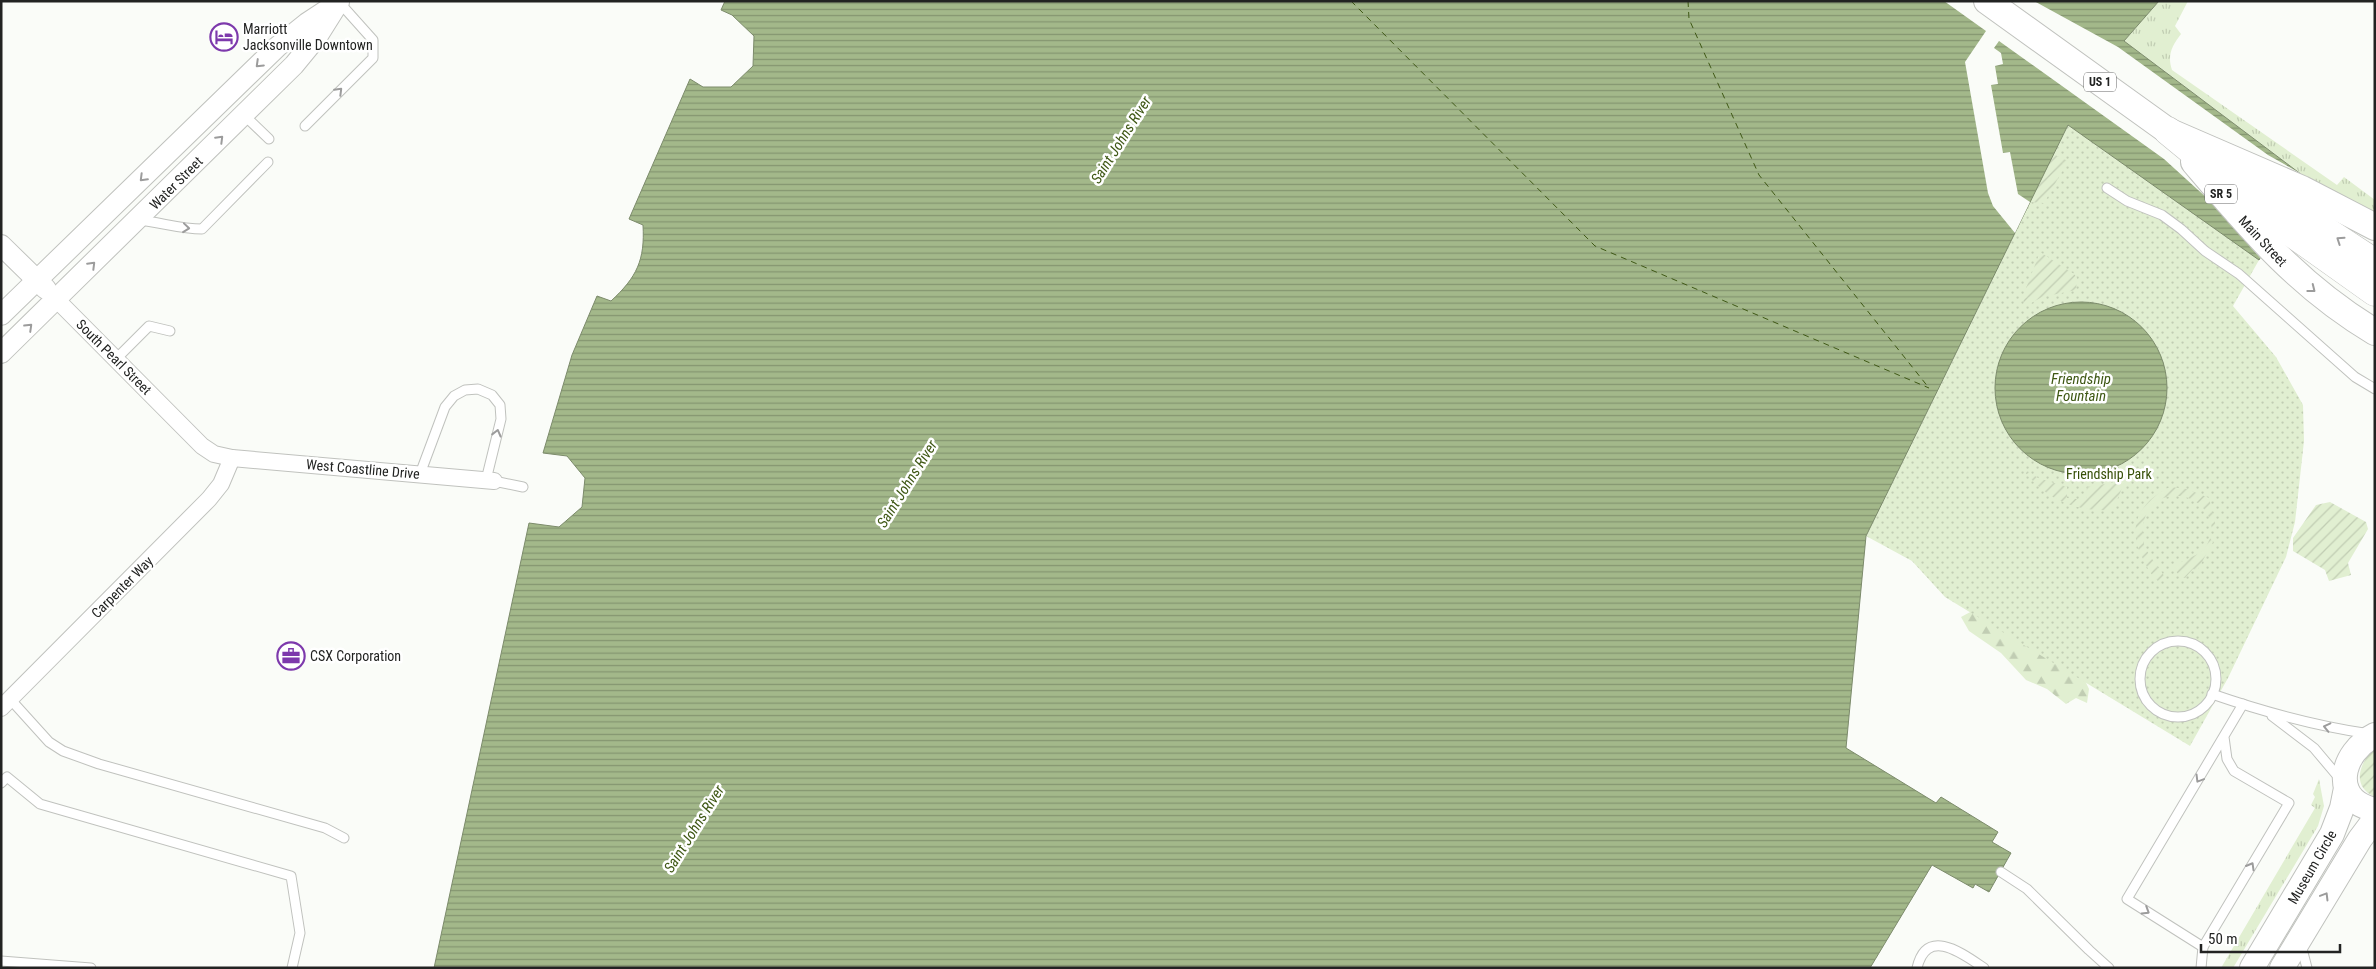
<svg xmlns="http://www.w3.org/2000/svg" width="2376" height="969" viewBox="0 0 2376 969" font-family="'Roboto Condensed',sans-serif">
<style>
.grass{fill:url(#grass-tufts)}
.forest{fill:url(#forest-firs)}
.park{fill:url(#park-dots)}
.garden{fill:url(#garden-furrows)}
.water{fill:url(#water-rules);stroke:#7c8b6b}
.pier{fill:#fafcf8}
.lines{fill:none;stroke-linecap:round;stroke-linejoin:round}
.ferry{stroke:#3f5815;stroke-width:1;stroke-dasharray:6 5;stroke-linecap:butt}
.service-casing{stroke:#c0c2be;stroke-width:11}
.minor-casing{stroke:#c0c2be;stroke-width:18}
.tertiary-casing{stroke:#c0c2be;stroke-width:22}
.secondary-casing{stroke:#c0c2be;stroke-width:26}
.primary-casing{stroke:#c0c2be;stroke-width:28}
.motorway-casing{stroke:#c0c2be;stroke-width:29}
.service{stroke:#fff;stroke-width:9}
.minor{stroke:#fff;stroke-width:16}
.tertiary{stroke:#fff;stroke-width:20}
.secondary{stroke:#fff;stroke-width:24}
.primary{stroke:#fff;stroke-width:26}
.motorway{stroke:#fff;stroke-width:28}
.oneway{stroke:#9c9c9c}
.labels{text-anchor:middle;dominant-baseline:central;stroke-width:5;stroke-linejoin:round;paint-order:stroke}
.shield{fill:#fff;stroke:#646564;stroke-width:1}
.shield-label{font-size:12px;font-weight:bold;fill:#222322}
.poi-label{font-size:14px;fill:#222322;stroke:#fff;text-anchor:start}
.street-label{font-size:14px;fill:#222322;stroke:#fff}
.park-label{font-size:14px;fill:#364f07;stroke:#fff}
.water-label{font-size:15px;font-style:italic;fill:#3f5815;stroke:#fff}
</style>
<defs>
<pattern id="grass-tufts" width="24" height="20" patternUnits="userSpaceOnUse" patternTransform="scale(1.25)"><rect width="24" height="20" fill="#e1efd1"/><path d="M3 7l-1-3M5 7V3M7 7l1-3M15 17l-1-3M17 17v-4M19 17l1-3" fill="none" stroke="#c1cdb3"/></pattern>
<pattern id="forest-firs" width="22" height="20" patternUnits="userSpaceOnUse" patternTransform="scale(1.25)"><rect width="22" height="20" fill="#e1efd1"/><path d="M5 1l3.5 6h-7zM16 11l3.5 6h-7z" fill="#c1cdb3"/></pattern>
<pattern id="park-dots" width="8" height="8" patternUnits="userSpaceOnUse" patternTransform="scale(1.25)"><rect width="8" height="8" fill="#e1efd1"/><path d="M2 2h.1M6 6h.1" fill="none" stroke="#c1cdb3" stroke-width="1.8" stroke-linecap="round"/></pattern>
<pattern id="garden-furrows" width="10" height="10" patternUnits="userSpaceOnUse" patternTransform="scale(1.25)"><rect width="10" height="10" fill="#e1efd1"/><path d="M-1 1l2-2M0 10L10 0M9 11l2-2" fill="none" stroke="#c1cdb3"/></pattern>
<pattern id="water-rules" width="6" height="5" patternUnits="userSpaceOnUse" patternTransform="scale(1.25)"><rect width="6" height="5" fill="#a3b88a"/><path d="M0 2.5h6" fill="none" stroke="#849570"/></pattern>
</defs>
<rect width="100%" height="100%" fill="#fafcf8"/>
<g class="grass">
<path d="M2159,1H2188L2175,26L2181,34C2172,46 2167,55 2172,70L2337,185L2344,177L2375,200V212L2310,181L2124,41Z"/>
<polygon points="2319,779 2324,806 2318,826 2233,968 2221,968 2315,808 2311,805 2315,797 2313,794"/>
</g>
<polygon class="forest" points="1974,610 2079,668 2089,689 2087,703 2076,698 2066,704 2047,689 2026,680 2001,653 1969,631 1961,617"/>
<polygon class="park" points="2068,125 2259,260 2233,306 2276,357 2303,405 2304,441 2295,522 2286,557 2228,678 2190,746 1945,597 1912,561 1866,536"/>
<g class="garden">
<polygon points="2053,154 2068,161 2044,203 2030,202"/>
<polygon points="2040,252 2074,274 2077,278 2076,290 2042,297 2024,307 2023,296"/>
<path d="M2021,467L2038,478L2067,487V498L2086,500L2087,487L2111,483L2127,476L2113,510C2073,512 2045,499 2021,467Z"/>
<path d="M2170,487L2187,489L2209,498L2216,527L2212,531C2210,487 2146,482 2143,528C2142,536 2143,545 2147,551C2152,560 2159,568 2165,577L2158,581C2151,575 2147,567 2143,559C2126,527 2139,502 2170,487Z"/>
<polygon points="2330,502 2366,522 2368,529 2348,563 2351,575 2329,581 2325,570 2293,551 2293,538 2316,505"/>
<path d="M2210,538L2213,542L2197,571L2193,569L2185,578L2180,577L2174,568C2187,554 2202,560 2210,538Z"/>
<path d="M2375,747V797C2350,786 2360,762 2375,747Z"/>
</g>
<g class="water">
<path d="M725,1H2159L2124,41L2310,181L2259,260L2068,125L1866,536L1846,748L1936,803L1941,797L1998,832L1992,842L2011,853L1989,892L1975,884L1973,888L1932,865L1870,968H434L529,523L559,527L582,507L585,478L567,456L543,453L572,355L597,296L611,301C637,277 645,260 643,225L629,219L690,79L703,87H731L753,66L754,36L732,15L721,10Z"/>
<circle cx="2081" cy="388" r="86"/>
</g>
<polygon class="pier" points="1944,1 2034,1 2118,47 2268,155 2312,180 2312,182 2262,260 2208,199 2164,159 1999,41 1994,48 2001,53 2003,64 1995,66 1998,84 1991,85 2003,153 2010,152 2018,194 2030,202 2015,233 1993,206 1988,193 1965,62 1986,31"/>
<g class="lines">
<g class="ferry">
<polyline points="1351,1 1595,246 1929,388"/>
<polyline points="1688,1 1689,19 1759,175 1929,388"/>
</g>
<g class="service-casing">
<g id="service">
<polyline points="244,115 269,139"/>
<polyline points="305,126 373,58 373,40 339,2"/>
<polyline points="2107,188 2127,201 2162,215 2181,229 2205,251 2239,274 2355,377 2375,389"/>
<path d="M138,220C160,222 180,229 202,229L268,162"/>
<polyline points="116,359 149,326 170,331"/>
<polyline points="420,474 445,407 454,396 465,390 478,389 492,395 500,405 501,419 486,480"/>
<polyline points="494,481 523,487"/>
<circle cx="2178" cy="679" r="38"/>
<path d="M2212,694C2264,712 2315,726 2370,734"/>
<polyline points="11,700 49,742 63,751 99,764 325,828 344,838"/>
<polyline points="2272,716 2314,748 2341,780"/>
<polyline points="2224,737 2227,759 2234,771 2289,803 2203,947 2127,899 2243,704"/>
<polyline points="1,783 7,777 40,804 291,876 300,933 292,968"/>
<polyline points="2001,872 2027,889 2089,950 2109,968"/>
<polyline points="2301,945 2307,968"/>
<polyline points="1,961 91,968"/>
<path d="M1917,968C1927,926 1963,954 1984,968"/>
<polyline points="2201,968 2203,947"/>
</g>
</g>
<g class="minor-casing">
<g id="minor">
<polyline points="57,300 202,446 214,454 232,458 494,481"/>
<polyline points="1,708 209,499 221,484 232,458"/>
</g>
</g>
<g class="tertiary-casing">
<g id="tertiary">
<polyline points="1,245 46,289"/>
<polyline points="1,315 277,47 307,23 336,4"/>
<polyline points="1,353 294,65 317,37 339,2"/>
</g>
</g>
<g class="secondary-casing">
<g id="secondary">
<path d="M2375,735C2341,752 2329,800 2375,810"/>
<polyline points="2252,968 2332,834 2342,808 2346,788"/>
<polyline points="2282,968 2360,839 2375,819"/>
</g>
</g>
<g class="primary-casing">
<g id="primary">
<polyline points="1987,1 2168,131 2302,189 2375,227"/>
<path d="M2194,162C2251,229 2298,286 2375,332"/>
</g>
</g>
<g class="motorway-casing">
<g id="motorway">
<polyline points="2168,131 2292,233 2375,292"/>
<polyline points="2253,183 2375,263"/>
</g>
</g>
<use href="#service" class="service"/>
<use href="#minor" class="minor"/>
<use href="#tertiary" class="tertiary"/>
<use href="#secondary" class="secondary"/>
<use href="#primary" class="primary"/>
<use href="#motorway" class="motorway"/>
</g>
<defs><path id="oneway-chevron" d="M-2-3.5L2.5 0L-2 3.5" fill="none" stroke-width="1.6" stroke-linecap="round" stroke-linejoin="round" transform="scale(1.25)"/></defs>
<g class="oneway">
<use href="#oneway-chevron" transform="translate(259 64) rotate(136)"/>
<use href="#oneway-chevron" transform="translate(339 91) rotate(-45)"/>
<use href="#oneway-chevron" transform="translate(220 139) rotate(-45)"/>
<use href="#oneway-chevron" transform="translate(143 178) rotate(135)"/>
<use href="#oneway-chevron" transform="translate(186 228) rotate(6)"/>
<use href="#oneway-chevron" transform="translate(2340 240) rotate(-146)"/>
<use href="#oneway-chevron" transform="translate(92 265) rotate(-45)"/>
<use href="#oneway-chevron" transform="translate(2312 289) rotate(38)"/>
<use href="#oneway-chevron" transform="translate(29 327) rotate(-44)"/>
<use href="#oneway-chevron" transform="translate(497 433) rotate(-76)"/>
<use href="#oneway-chevron" transform="translate(2327 727) rotate(-167)"/>
<use href="#oneway-chevron" transform="translate(2199 779) rotate(121)"/>
<use href="#oneway-chevron" transform="translate(2251 866) rotate(-60)"/>
<use href="#oneway-chevron" transform="translate(2325 896) rotate(-59)"/>
<use href="#oneway-chevron" transform="translate(2146 911) rotate(32)"/>
</g>
<defs>
<g id="hotel-ring" transform="scale(1.4375)"><circle r="9.5" fill="#fff" stroke="#7d39ac" stroke-width="1.5"/><path d="M-6-4.5h1.5V1H6V5H4.5V3h-9V5H-6ZM-4 0a1.8 1.8 0 1 1 3.6 0ZM.5 0V-2.5h3Q6-2.5 6 0Z" fill="#7d39ac"/></g>
<g id="office-ring" transform="scale(1.4375)"><circle r="9.5" fill="#fff" stroke="#7d39ac" stroke-width="1.5"/><path d="M-6-3h4V-5.5h4V-3h4V5H-6ZM-1-4.5V-3h2v-1.5ZM-6 0V1H6V0Z" fill="#7d39ac"/></g>
</defs>
<g fill-rule="evenodd">
<use href="#hotel-ring" x="224" y="37"/>
<use href="#office-ring" x="291" y="656"/>
</g>
<g class="labels">
<g class="shield">
<rect x="2084" y="72.5" width="32" height="19" rx="4"/>
<rect x="2205" y="184.5" width="32" height="19" rx="4"/>
</g>
<g class="shield-label">
<text x="2100" y="82">US 1</text>
<text x="2221" y="194">SR 5</text>
</g>
<g class="poi-label">
<text x="243" y="29">Marriott<tspan x="243" dy="16">Jacksonville Downtown</tspan></text>
<text x="310" y="656">CSX Corporation</text>
</g>
<g class="street-label">
<text transform="translate(176 183) rotate(-45)">Water Street</text>
<text transform="translate(2263 241) rotate(47)">Main Street</text>
<text transform="translate(114 357) rotate(45)">South Pearl Street</text>
<text transform="translate(363 469) rotate(5)">West Coastline Drive</text>
<text transform="translate(122 587) rotate(-45)">Carpenter Way</text>
<text transform="translate(2312 867) rotate(-60)">Museum Circle</text>
</g>
<g class="park-label">
<text x="2109" y="474">Friendship Park</text>
</g>
<g class="water-label">
<text transform="translate(1121 140) rotate(-58)">Saint Johns River</text>
<text x="2081" y="379">Friendship<tspan x="2081" dy="17">Fountain</tspan></text>
<text transform="translate(907 484) rotate(-58)">Saint Johns River</text>
<text transform="translate(694 829) rotate(-58)">Saint Johns River</text>
</g>
</g>
<rect width="2376" height="969" fill="none" stroke="#222322" stroke-width="5"/>
<path d="M2201 944v8h139v-8" fill="none" stroke="#222322" stroke-width="2.5"/>
<text x="2208" y="944" font-size="15" fill="#222322" stroke="#ffffff" stroke-width="4" paint-order="stroke">50 m</text>
</svg>
